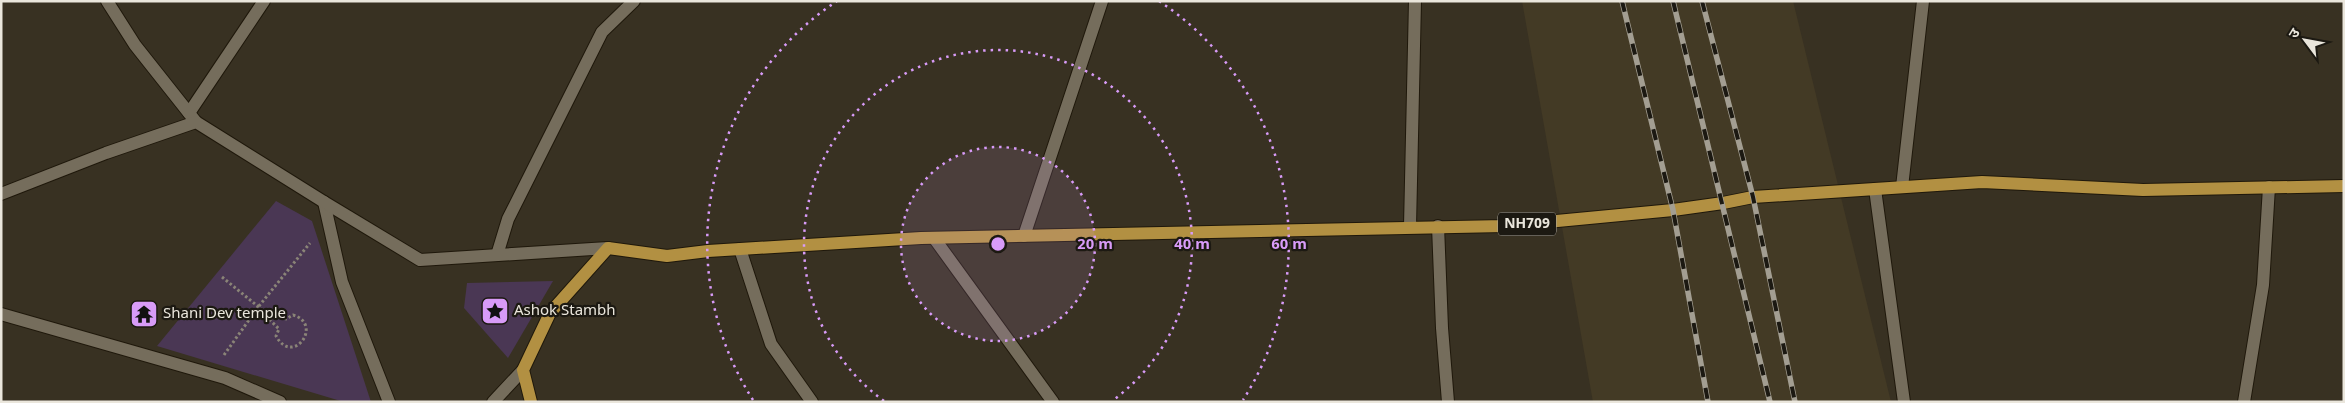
<svg xmlns="http://www.w3.org/2000/svg" width="2345" height="403" viewBox="0 0 2345 403" font-family="Georgia,'Noto Sans Devanagari',serif">
<style>
.built{fill:#433a25}
.green{fill:#4a3754}
.lines{fill:none;stroke-linecap:round;stroke-linejoin:round}
.minor-casing{stroke:#1f180b;stroke-width:14}
.tertiary-casing{stroke:#1f180b;stroke-width:14}
.primary-casing{stroke:#1f180b;stroke-width:14}
.path{stroke:#8a8477;stroke-width:3;stroke-dasharray:2.5 2.5;stroke-linecap:butt}
.minor{stroke:#756d5c;stroke-width:12}
.tertiary{stroke:#756d5c;stroke-width:12}
.primary{stroke:#b29042;stroke-width:12}
.rail-casing{stroke:#a39e92;stroke-width:5.5}
.rail{stroke:#1c1912;stroke-width:4;stroke-dasharray:11;stroke-linecap:butt}
.ring{fill:none;stroke:#d89bf8;stroke-width:2.5;stroke-dasharray:2.5 5}
.labels{text-anchor:middle;dominant-baseline:central;stroke-width:4.5;stroke-linejoin:round;paint-order:stroke}
.shield{fill:#1c1912;stroke:#aca89f;stroke-width:1}
.shield-label{font-size:14px;font-weight:bold;fill:#eae6dc}
.poi-label{font-size:15px;fill:#eae6dc;stroke:#1c1912;text-anchor:start}
.centre{fill:#d89bf8;stroke:#1c1912;stroke-width:2.5}
.ring-label{font-size:15px;text-anchor:middle;font-weight:bold;fill:#d89bf8;stroke:#1c1912;stroke-width:4.5;stroke-linejoin:round;paint-order:stroke}
</style>
<rect width="100%" height="100%" fill="#383122"/>
<polygon class="built" points="1522,1 1793,1 1891,402 1593,402"/>
<g class="green">
<polygon points="276,201 312,221 371,402 344,402 157,346"/>
<polygon points="553,281 508,358 464,308 467,283"/>
</g>
<g class="lines">
<g class="minor-casing">
<g id="minor">
<polyline points="189,113 264,1"/>
<polyline points="1902,187 1923,1"/>
<polyline points="1875,189 1904,402"/>
<polyline points="324,202 342,282 389,402"/>
<polyline points="1410,226 1415,1"/>
<polyline points="1438,226 1442,328 1448,402"/>
<polyline points="1024,236 1102,1"/>
<polyline points="934,238 1053,402"/>
<polyline points="740,249 771,344 812,402"/>
<polyline points="497,255 508,219 602,32 634,1"/>
<polyline points="1,314 225,378 280,402"/>
<polyline points="493,402 523,370"/>
<polyline points="2244,402 2263,285 2269,187"/>
</g>
</g>
<g class="tertiary-casing">
<g id="tertiary">
<polyline points="107,1 135,45 196,122"/>
<polyline points="1,194 106,153 196,122 324,202 420,260 608,248"/>
</g>
</g>
<g class="primary-casing">
<polyline id="primary" points="531,402 523,370 550,313 608,248 667,256 708,251 921,238 1504,226 1673,210 1723,203 1753,197 1982,182 2143,190 2344,186"/>
</g>
<g class="path">
<polyline points="222,277 271,317"/>
<path d="M275,314L286,319L293,315C324,324 293,367 276,336L279,329L270,320Z"/>
<polyline points="224,355 259,306 310,243"/>
</g>
<use href="#minor" class="minor"/>
<use href="#tertiary" class="tertiary"/>
<use href="#primary" class="primary"/>
<g class="rail-casing">
<g id="rail">
<polyline points="1622,1 1673,210 1708,402"/>
<polyline points="1673,1 1770,402"/>
<polyline points="1702,1 1753,197 1795,402"/>
</g>
</g>
<use href="#rail" class="rail"/>
</g>
<circle cx="998" cy="244" r="97" fill="#d89bf8" fill-opacity=".12"/>
<g class="ring">
<circle cx="998" cy="244" r="97"/>
<path d="M884 401A194 194 0 1 1 1112 401"/>
<path d="M753 400A291 291 0 0 1 837 1M1159 1A291 291 0 0 1 1243 400"/>
</g>
<defs>
<g id="sight-square" transform="scale(1.4375)"><rect x="-9" y="-9" width="18" height="18" rx="4" fill="#d89bf8" stroke="#1c1912"/><path d="M0-6L1.8-2.2L6-1.7L2.9 1.2L3.7 5.4L0 3.3L-3.7 5.4L-2.9 1.2L-6-1.7L-1.8-2.2Z" fill="#111"/></g>
<g id="temple-square" transform="scale(1.4375)"><rect x="-9" y="-9" width="18" height="18" rx="4" fill="#d89bf8" stroke="#1c1912"/><path d="M0-6L5-2H3V0L6.5 2.5H4V6H1.5V3h-3V6H-4V2.5H-6.5L-3 0V-2H-5Z" fill="#111"/></g>
</defs>
<g fill-rule="evenodd">
<use href="#sight-square" x="495" y="311"/>
<use href="#temple-square" x="144" y="314"/>
</g>
<g class="labels">
<rect class="shield" x="1498" y="212.5" width="58" height="23" rx="4"/>
<g class="shield-label">
<text x="1527" y="224">NH709</text>
</g>
<g class="poi-label">
<text x="514" y="311">Ashok Stambh</text>
<text x="163" y="314">Shani Dev temple</text>
</g>
</g>
<circle cx="998" cy="244" r="8" class="centre"/>
<g class="ring-label">
<text x="1095" y="249">20 m</text>
<text x="1192" y="249">40 m</text>
<text x="1289" y="249">60 m</text>
</g>
<rect width="2345" height="403" fill="none" stroke="#eae6dc" stroke-width="5"/>
<g transform="translate(2305 40) rotate(302)" stroke="#1c1912" stroke-width="4" paint-order="stroke">
<path d="M0-4L9 19L0 12L-9 19Z" fill="#eae6dc"/>
<text y="-8" font-size="14" font-weight="bold" text-anchor="middle" fill="#eae6dc">उ</text>
</g>
</svg>
